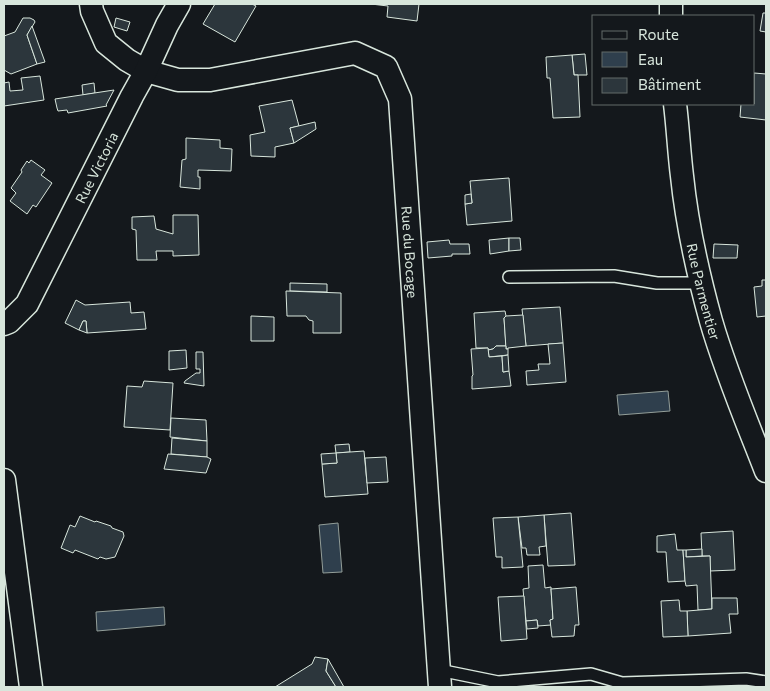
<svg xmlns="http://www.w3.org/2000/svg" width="770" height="691" viewBox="0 0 770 691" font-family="Commissioner,sans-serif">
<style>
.water{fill:#2f3f4d;stroke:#939e99}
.building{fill:#2c363c;stroke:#d8e6dc}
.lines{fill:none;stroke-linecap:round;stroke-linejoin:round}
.lane-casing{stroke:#d8e6dc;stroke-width:14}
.street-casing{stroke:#d8e6dc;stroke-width:25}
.lane{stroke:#14181c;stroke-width:11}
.street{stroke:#14181c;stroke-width:22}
.labels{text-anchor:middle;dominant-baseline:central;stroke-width:4;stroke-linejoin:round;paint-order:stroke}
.street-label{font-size:14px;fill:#d8e6dc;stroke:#14181c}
</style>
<rect width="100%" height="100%" fill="#14181c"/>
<g class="water">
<polygon points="668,391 670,411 619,415 617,395"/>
<polygon points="338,523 342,572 323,573 319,525"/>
<polygon points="164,607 165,625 97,631 96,612"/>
</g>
<g class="building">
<polygon points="215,4 252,4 256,6 235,42 203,24"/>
<polygon points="371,4 419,4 417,21 387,17 388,6"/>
<polygon points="763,13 766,13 766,32 760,31"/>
<polygon points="23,18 30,18 34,20 35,22 27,35 37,64 11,74 4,70 4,36 15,32"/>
<polygon points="116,18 130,22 127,31 114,27"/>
<polygon points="32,26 45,62 37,64 27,35"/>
<polygon points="585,54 587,75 574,75 572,55"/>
<polygon points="572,55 574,75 578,75 580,117 553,118 550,78 547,78 546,57"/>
<polygon points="754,73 766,74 766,120 740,117 741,104 754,104"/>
<polygon points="40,76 44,100 4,106 4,83 9,82 10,91 23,90 21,78"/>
<polygon points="94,83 95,93 83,95 82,85"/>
<polygon points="114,90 106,105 107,106 68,113 67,110 58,111 57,108 55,99"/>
<polygon points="292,100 299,126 290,128 294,143 275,147 275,157 251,156 250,135 265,132 259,106"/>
<polygon points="315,122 316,129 294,143 290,128"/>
<polygon points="186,138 220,140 220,148 232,149 231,171 198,170 198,177 200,177 200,189 180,187 182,160 186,159"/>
<polygon points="31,160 45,170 41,175 52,183 36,207 33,205 27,214 10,201 16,193 11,188 22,172 21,170 27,161 29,163"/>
<polygon points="509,178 512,221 467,225 465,204 472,203 470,181"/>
<polygon points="471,194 472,203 465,204 465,195"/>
<polygon points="173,215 198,215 199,255 173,256 173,251 156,251 157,260 137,260 136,230 132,229 132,217 154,216 156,229 173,234"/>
<polygon points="509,238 509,251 490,254 489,240"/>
<polygon points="509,238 520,238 521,250 509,251"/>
<polygon points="449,240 450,244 469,244 470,254 452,254 452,256 428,258 427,242"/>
<polygon points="714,244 738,245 737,258 713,258"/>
<polygon points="762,280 766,280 766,316 757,317 754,287 762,286"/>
<polygon points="290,283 327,284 327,292 290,291"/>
<polygon points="286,291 341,293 341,333 313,333 313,321 309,320 306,316 287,316"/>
<polygon points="76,300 85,305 130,302 131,313 144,312 146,329 87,333 86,321 83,321 79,330 65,323"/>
<polygon points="560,307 563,343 526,346 522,309"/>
<polygon points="505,311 506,316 504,318 506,346 496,346 493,349 488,350 488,348 476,348 474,313"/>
<polygon points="523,315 526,346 508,348 508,349 506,349 504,318 506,316"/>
<polygon points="251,316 274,317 274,341 251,341"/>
<polygon points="83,321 86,321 87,333 79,330"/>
<polygon points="563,343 566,382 527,385 526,371 539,370 538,364 550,364 548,344"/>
<polygon points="496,346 506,346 506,349 508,349 508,355 489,357 488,350 493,349"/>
<polygon points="488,348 489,357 502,356 503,372 509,371 511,386 472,389 472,376 473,375 471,349"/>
<polygon points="186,350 187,368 169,370 169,351"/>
<polygon points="196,352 203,352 204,386 184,383 185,381 196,373 200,373 200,369 196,369"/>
<polygon points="508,355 509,371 503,372 502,356"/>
<polygon points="144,381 173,383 170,430 124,427 127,386 142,387"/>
<polygon points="171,418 206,420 207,441 170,437"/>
<polygon points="172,438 207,441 207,457 171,454"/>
<polygon points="349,444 350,452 336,453 335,445"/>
<polygon points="364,451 368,494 325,497 322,464 337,463 336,453"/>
<polygon points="336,453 337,463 322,464 321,454"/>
<polygon points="168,454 207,457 211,459 206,473 164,469"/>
<polygon points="386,457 388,482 367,483 365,458"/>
<polygon points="571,513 575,565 548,566 544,515"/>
<polygon points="544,515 546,546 539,547 540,555 527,555 526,548 522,548 518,517"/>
<polygon points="80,516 95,522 96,521 111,526 112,528 123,532 124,536 115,557 106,559 100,557 98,559 75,550 73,553 61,548 70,525 75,527"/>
<polygon points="518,517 523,567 502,568 502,557 496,557 493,518"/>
<polygon points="733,531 735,570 710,571 710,556 702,556 701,533"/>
<polygon points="675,534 677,550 683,550 685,581 668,582 666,552 657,552 657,536"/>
<polygon points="702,549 702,556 686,557 686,550"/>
<polygon points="683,550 686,550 686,557 710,556 712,609 698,610 697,585 686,586 685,581"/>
<polygon points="543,565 545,588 551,587 551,589 553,619 550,620 551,625 538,626 537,620 526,621 523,589 529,588 528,566"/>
<polygon points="576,587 579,625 575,625 574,636 552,637 550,620 553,619 551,589"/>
<polygon points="524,596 527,639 501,641 498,597"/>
<polygon points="712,598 737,598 738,614 729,614 731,633 688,636 687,611 712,609"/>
<polygon points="679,600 680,611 687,611 688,636 663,637 661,601"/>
<polygon points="537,620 538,628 527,629 526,621"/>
<polygon points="315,657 328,659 326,671 336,687 275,687 312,664"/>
<polygon points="328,659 344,687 336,687 326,671"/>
</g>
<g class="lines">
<g class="lane-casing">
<g id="lane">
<polyline points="509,277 614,276 657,283 702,283"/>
<polyline points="439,670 498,682 591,674 622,683 746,679 766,682"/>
</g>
</g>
<g class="street-casing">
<g id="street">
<path id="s1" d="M91,4L92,11L106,43L127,60L146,71L178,80H210L355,53L386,67L400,99L440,687"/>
<polyline points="671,4 671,16"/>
<path id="s2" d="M675,104C678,128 679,152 682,176C687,225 698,274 711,321C726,373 747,422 766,471"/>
<path id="s3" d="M4,324L9,322L27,304L132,96L146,71L167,25L179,4"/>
<polyline points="4,480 31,687"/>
</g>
</g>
<use href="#lane" class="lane"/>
<use href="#street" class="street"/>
</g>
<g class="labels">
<g class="street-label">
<text stroke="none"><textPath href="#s3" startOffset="184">Rue Victoria</textPath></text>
<text stroke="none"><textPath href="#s1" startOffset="526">Rue du Bocage</textPath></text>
<text stroke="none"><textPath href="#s2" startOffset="190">Rue Parmentier</textPath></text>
</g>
</g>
<rect width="770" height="691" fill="none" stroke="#d8e6dc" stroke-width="10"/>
<rect x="592" y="15" width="162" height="90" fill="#14181c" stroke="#626a69"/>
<rect x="602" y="31" width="25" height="8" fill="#14181c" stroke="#626a69"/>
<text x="638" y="40" font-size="15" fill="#d8e6dc">Route</text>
<rect x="602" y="52" width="25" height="15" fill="#2f3f4d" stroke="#626a69"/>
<text x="638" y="65" font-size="15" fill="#d8e6dc">Eau</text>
<rect x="602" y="78" width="25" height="15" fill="#2c363c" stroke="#626a69"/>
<text x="638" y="90" font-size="15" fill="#d8e6dc">Bâtiment</text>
</svg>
